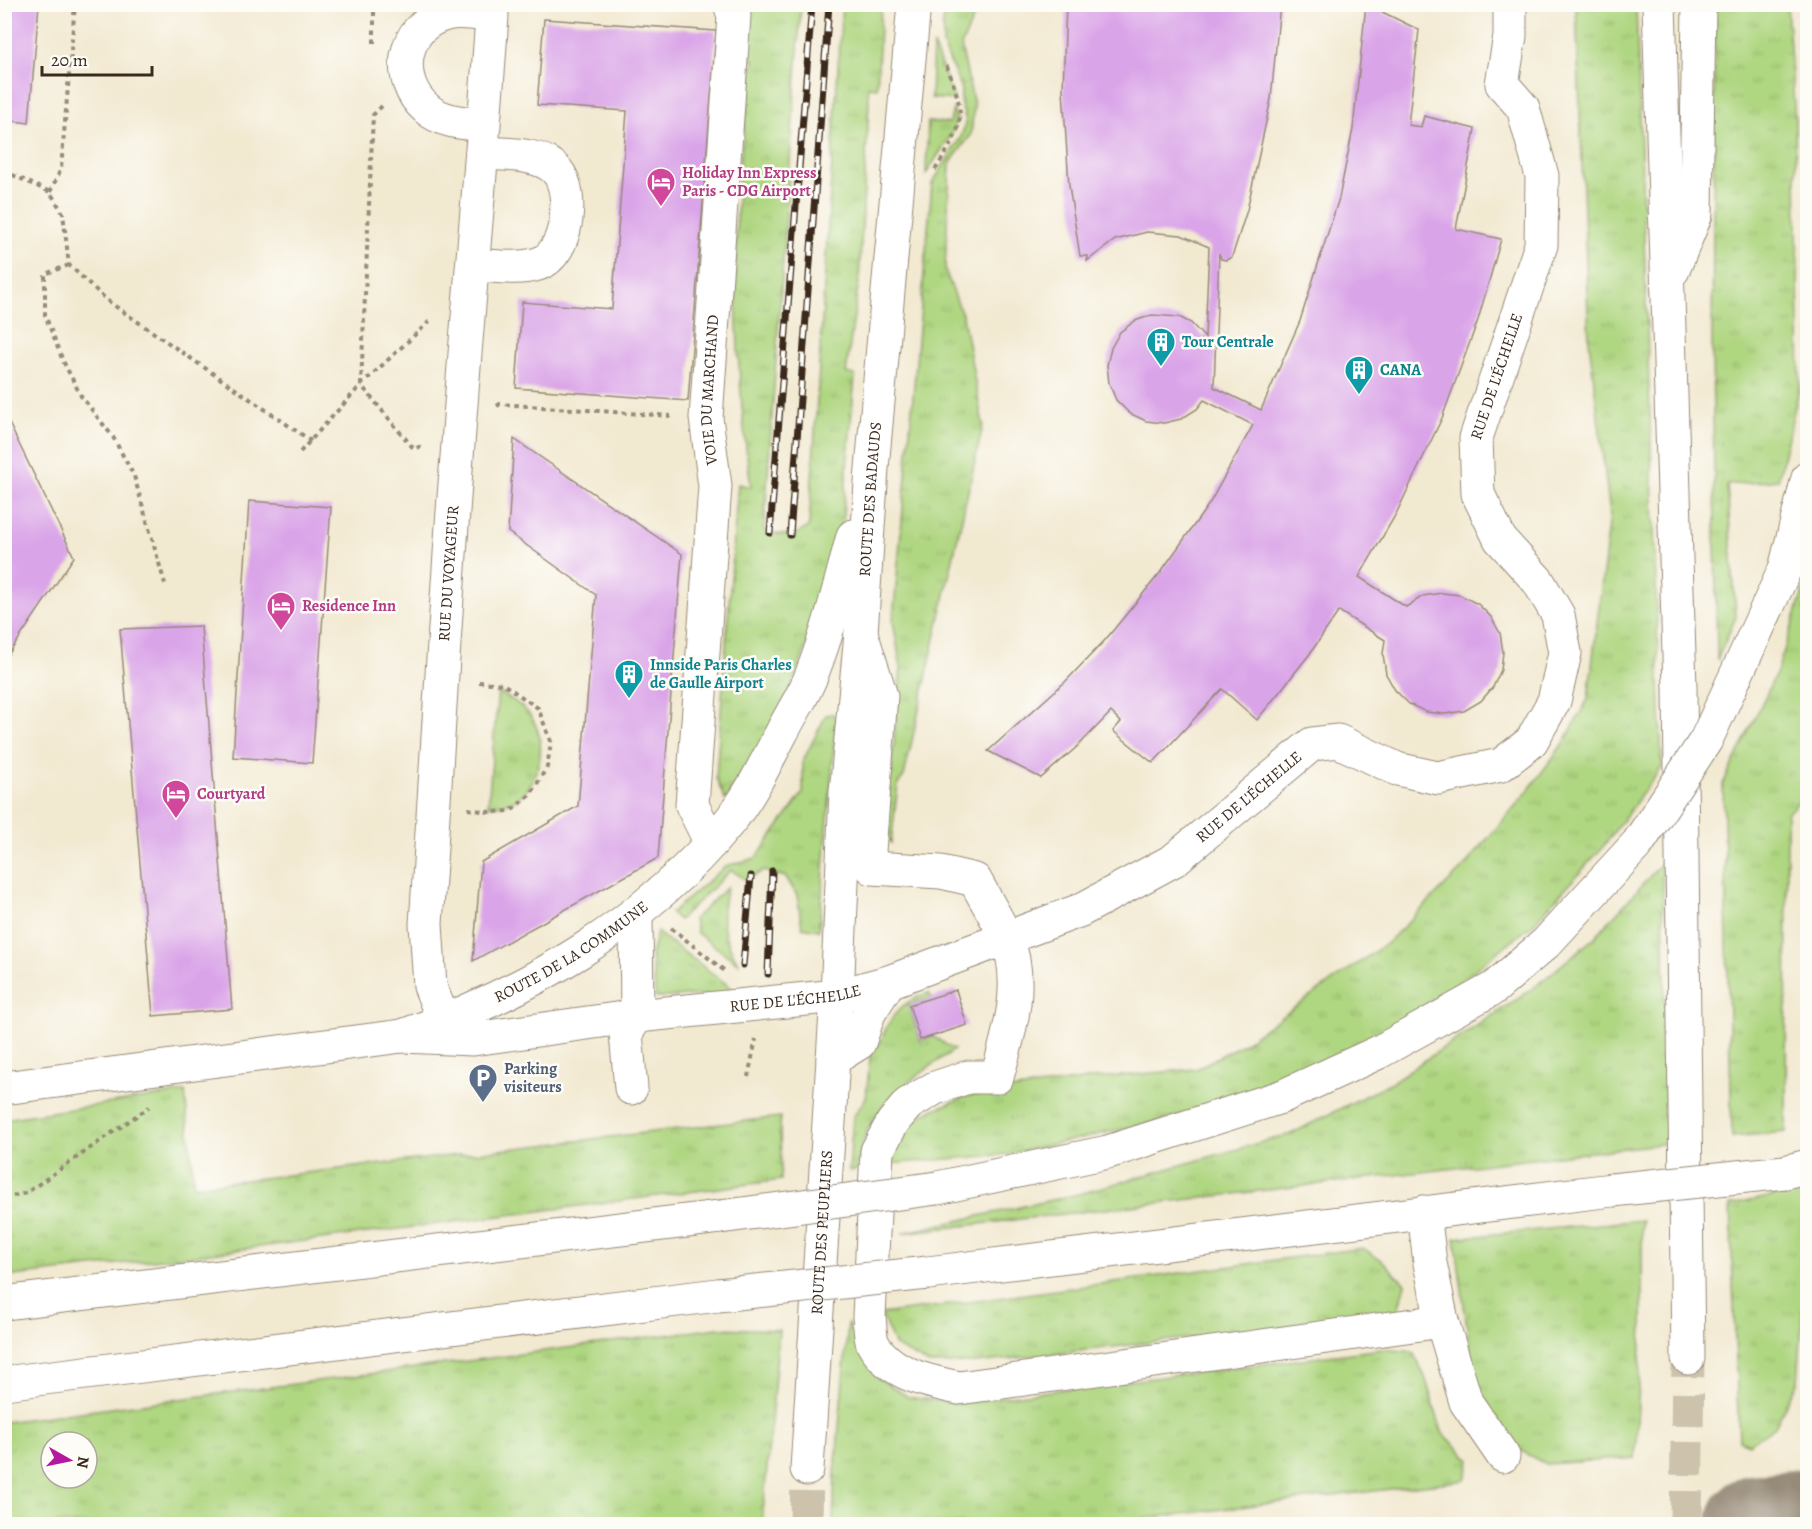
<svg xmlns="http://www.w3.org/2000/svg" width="1812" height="1529" viewBox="0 0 1812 1529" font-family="Alegreya,serif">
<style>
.grass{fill:url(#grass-tufts);stroke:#75804f;stroke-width:1.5;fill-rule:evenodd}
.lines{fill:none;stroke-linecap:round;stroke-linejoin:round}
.taxiway{stroke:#968a78;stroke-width:99}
.building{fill:#daa5e8}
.major-tunnel{stroke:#cdc3ad;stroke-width:33;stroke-dasharray:33 16;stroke-linecap:butt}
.minor-casing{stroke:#968a78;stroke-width:35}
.major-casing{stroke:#968a78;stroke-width:35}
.path{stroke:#968a78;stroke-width:4;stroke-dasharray:4.5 4.5;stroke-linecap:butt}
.minor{stroke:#fff;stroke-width:33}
.major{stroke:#fff;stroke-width:33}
.rail-casing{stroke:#3b2a1e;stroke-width:7}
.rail{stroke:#fdfcf7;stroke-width:4.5;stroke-dasharray:14;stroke-linecap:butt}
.minor-bridge-casing{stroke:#968a78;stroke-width:35;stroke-linecap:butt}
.major-bridge-casing{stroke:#968a78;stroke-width:35;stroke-linecap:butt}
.minor-bridge{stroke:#fff;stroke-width:33}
.major-bridge{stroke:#fff;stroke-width:33}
.labels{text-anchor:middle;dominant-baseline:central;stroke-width:5;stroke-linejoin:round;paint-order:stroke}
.hotel-label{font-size:16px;font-weight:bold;fill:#b23c85;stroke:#fdfcf7;text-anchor:start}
.culture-label{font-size:16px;font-weight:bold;fill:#0d838f;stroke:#fdfcf7;text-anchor:start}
.street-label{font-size:16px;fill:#3b2a1e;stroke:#fdfcf7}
.service-label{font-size:16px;font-weight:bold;fill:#4e5e75;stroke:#fdfcf7;text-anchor:start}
</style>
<defs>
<pattern id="grass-tufts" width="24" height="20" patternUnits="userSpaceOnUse" patternTransform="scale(1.5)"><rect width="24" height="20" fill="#afd680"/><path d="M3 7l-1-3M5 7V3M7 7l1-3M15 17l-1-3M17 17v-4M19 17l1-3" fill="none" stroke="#97b86e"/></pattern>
</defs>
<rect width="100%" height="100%" fill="#fdfcf7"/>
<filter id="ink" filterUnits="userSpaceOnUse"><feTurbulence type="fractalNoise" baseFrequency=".0167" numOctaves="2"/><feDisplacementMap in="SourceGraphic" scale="12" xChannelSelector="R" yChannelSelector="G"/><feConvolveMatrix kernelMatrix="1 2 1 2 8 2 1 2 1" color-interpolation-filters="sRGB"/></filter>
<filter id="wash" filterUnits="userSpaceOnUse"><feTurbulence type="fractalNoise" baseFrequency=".008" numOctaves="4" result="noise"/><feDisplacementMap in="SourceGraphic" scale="24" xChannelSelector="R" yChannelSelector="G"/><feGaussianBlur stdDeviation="1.35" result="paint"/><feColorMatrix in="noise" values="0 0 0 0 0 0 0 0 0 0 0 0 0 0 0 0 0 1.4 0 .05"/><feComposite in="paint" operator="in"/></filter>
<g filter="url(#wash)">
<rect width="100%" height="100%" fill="#f2e9d1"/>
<g class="grass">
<path d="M746,5H801L764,529C778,537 797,537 809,526L842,5H881L877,88L868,87L869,102L859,280L846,373L855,375L841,537L797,674L773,723L725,800L716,778L738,484L751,487C737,385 733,284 738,182C741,141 749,100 754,59L743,60Z"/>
<polygon points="948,5 979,5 961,46 974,105 971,135 950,163 945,270 963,317 983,425 904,776 898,784 891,843 885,834 901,668 893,621 932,184 962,135 966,120 961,105 961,88 943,45 943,21"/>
<polygon points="1576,5 1636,5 1662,767 1602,848 1532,925 1462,980 1386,1033 1302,1072 1226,1101 1164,1120 1009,1154 888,1164 900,1134 925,1113 967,1096 1098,1078 1196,1069 1241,1045 1387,943 1461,870 1527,792 1565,741 1588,699 1610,515 1589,341"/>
<polygon points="1715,5 1787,5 1795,121 1800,385 1778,480 1727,485 1736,617 1717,660 1712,347"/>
<polygon points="933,45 953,96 954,100 931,98"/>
<polygon points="953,109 957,118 953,132 926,174 928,122 950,123"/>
<polygon points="1807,580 1807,795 1787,813 1786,1132 1732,1137 1723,784 1777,672"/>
<path d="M498,692C510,698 523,705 531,717C548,742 541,783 515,800C507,805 497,805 488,806Z"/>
<polygon points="833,714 836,720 819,930 802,927 797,895 786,877 763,871 746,880 731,870 679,920 671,913 726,866 756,858 803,793 803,761 826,715"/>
<polygon points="1662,863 1668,1143 902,1233 1079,1194 1291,1134 1392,1082 1531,990 1594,938"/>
<path d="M727,887C719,919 721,935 739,964L697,933L694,919Z"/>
<polygon points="657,932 738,993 656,998 651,955"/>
<path d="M929,993L932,998L909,1005L920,1040L933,1036L954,1050C921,1072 888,1092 868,1129C861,1140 860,1157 856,1170L849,1171L853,1117L866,1098L871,1047L879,1045C889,1018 900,1001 929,993Z"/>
<polygon points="185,1092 194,1186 780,1117 781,1180 196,1255 5,1277 5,1119"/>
<polygon points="1807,1189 1807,1254 1798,1381 1775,1426 1749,1444 1739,1440 1730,1205"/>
<polygon points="1642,1220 1642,1327 1635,1458 1545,1464 1507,1443 1477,1401 1455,1238"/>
<polygon points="1363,1248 1384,1262 1405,1284 1397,1314 976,1363 929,1364 895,1346 881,1314"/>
<polygon points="848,1324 877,1377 908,1397 955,1403 1383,1349 1413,1352 1425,1377 1442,1432 1470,1460 1465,1480 1098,1524 833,1524 835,1472"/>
<path d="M718,1328L779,1330L762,1524H5V1422ZM51,1442H87V1478H51Z"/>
</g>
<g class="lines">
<polyline class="taxiway" points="1756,1524 1808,1518"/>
</g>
<g id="blocks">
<g class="building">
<polygon points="4,4 39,4 29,123 4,120"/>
<polygon points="1066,4 1280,4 1271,99 1247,210 1232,257 1226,260 1221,259 1219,253 1214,387 1261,410 1300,321 1339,198 1353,129 1366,4 1419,30 1408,125 1421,127 1424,116 1475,129 1456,229 1501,239 1478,320 1442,418 1396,514 1359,577 1406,607 1423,596 1442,593 1460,595 1478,604 1491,617 1500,633 1503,652 1501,670 1493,687 1481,701 1464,711 1445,714 1426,712 1409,704 1395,690 1386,674 1383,654 1385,640 1339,611 1309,655 1257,720 1222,689 1153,763 1113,731 1121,722 1111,712 1078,746 1041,778 988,751 1065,682 1106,639 1160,573 1209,504 1253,425 1204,400 1197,409 1181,419 1164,423 1146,421 1129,413 1116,400 1109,383 1107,365 1111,348 1120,332 1135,321 1152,315 1179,317 1191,323 1205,338 1209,247 1181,235 1147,232 1115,240 1087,261 1088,256 1080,256 1069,186 1063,90"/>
<polygon points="544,19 716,31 688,401 516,388 522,302 612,309 627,111 537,105"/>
<polygon points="4,413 74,557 8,655 4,653"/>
<polygon points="514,439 682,554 658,858 473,961 481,862 578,806 596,595 508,532"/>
<polygon points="249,501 331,507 312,763 233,757"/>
<polygon points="201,626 232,1009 153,1016 120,629"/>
<polygon points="956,990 967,1025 920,1040 909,1005"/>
</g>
</g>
</g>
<g filter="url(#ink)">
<use href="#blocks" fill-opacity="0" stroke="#968a78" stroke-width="1.5"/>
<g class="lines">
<g class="major-tunnel">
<polyline points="806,1524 807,1469"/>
<polyline points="1686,1524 1688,1358"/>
</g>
<g class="minor-casing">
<g id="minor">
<path d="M473,265C493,266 519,270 538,264C568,255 575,192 557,171C541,152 504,155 482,153"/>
<path d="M861,633L881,696L869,851L872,868L941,872L975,880C985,899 997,918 1006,937C1026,981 1009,1034 997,1077H968L935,1088L908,1104L893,1122L877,1151L869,1317C870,1325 870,1337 873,1344C890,1374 929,1382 959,1388L1442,1321"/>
<path id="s1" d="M711,843L692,805L715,486L706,418L734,16L730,4"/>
<path id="s2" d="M444,1022L430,986L426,924C437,760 446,595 459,431C469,293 483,154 492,16C478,14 461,10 446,14C402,25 393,80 427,109C442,122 465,123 484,125"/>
<path id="s3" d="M402,1036L473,1039L637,1016L837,996L889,982L1081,910L1174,860L1312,744L1338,741L1397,769L1438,778L1501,765L1531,742L1554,701L1565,653L1558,615L1538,581L1500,539L1478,494L1476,438L1541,245L1542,176L1523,108L1502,84L1510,36V4"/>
<polyline points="833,1059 859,1043 869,1013 889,982"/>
<polyline points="631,1088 626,1033 637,1016 636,914"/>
<polyline points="1785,1172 1808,1166"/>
<polyline points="1424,1212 1430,1263 1442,1321 1466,1402 1503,1456"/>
<polyline points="928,1273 1612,1190"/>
<polyline points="4,1383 718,1295"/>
</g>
</g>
<g class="major-casing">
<g id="major">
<polyline points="1659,4 1680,688 1688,1358"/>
<polyline points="1673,270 1696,214 1699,4"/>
<polyline points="1785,569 1808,478"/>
<path id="s4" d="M4,1088L402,1036C525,994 647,923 729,822C751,795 766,762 782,732C792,712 806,692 813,671C830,627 841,581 853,536"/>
<polyline points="937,1188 1108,1152 1281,1097"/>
<polyline points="4,1303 720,1217"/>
<path id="s5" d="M807,1469L837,996L846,792L861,633L872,468L914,4"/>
</g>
</g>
<g class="path">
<polyline points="374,43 374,4"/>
<polyline points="382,106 373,115 361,385 414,449 424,445"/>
<path d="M935,170C966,122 966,117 946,64"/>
<polyline points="4,171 50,192 63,213 69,265 109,302 311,441"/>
<polyline points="50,192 61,169 75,4"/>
<polyline points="69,265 45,274 45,315 63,361 81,396 113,437 134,476 165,584"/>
<polyline points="497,406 500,404 671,416"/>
<polyline points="300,452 361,385 433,318"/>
<polyline points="468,809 489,812 511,811 531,794 547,767 551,742 538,708 503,684 479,682"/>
<polyline points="671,928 726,972"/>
<polyline points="748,1077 756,1039"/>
<polyline points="4,1198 26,1193 149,1107"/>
</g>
<use href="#minor" class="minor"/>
<use href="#major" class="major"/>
<g class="rail-casing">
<g id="rail">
<polyline points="770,533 812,4"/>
<polyline points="790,535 829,4"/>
<polyline points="743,965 751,876"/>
<polyline points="768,974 772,871"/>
</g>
</g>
<use href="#rail" class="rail"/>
<g class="minor-bridge-casing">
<g id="minor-bridge">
<polyline points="1612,1190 1785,1172"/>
<polyline points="718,1295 928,1273"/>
</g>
</g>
<g class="major-bridge-casing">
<g id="major-bridge">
<polyline points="1281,1097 1379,1052 1494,988 1546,943 1638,843 1706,740 1785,569"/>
<polyline points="720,1217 937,1188"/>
</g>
</g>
<use href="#minor-bridge" class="minor-bridge"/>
<use href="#major-bridge" class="major-bridge"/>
</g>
</g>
<defs>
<g id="hotel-pin" transform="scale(1.5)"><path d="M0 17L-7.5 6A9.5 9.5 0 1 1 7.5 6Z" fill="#d1479c" stroke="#fdfcf7"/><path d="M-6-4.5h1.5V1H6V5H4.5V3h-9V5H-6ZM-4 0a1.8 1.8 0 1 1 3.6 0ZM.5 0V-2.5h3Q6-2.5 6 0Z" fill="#fff"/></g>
<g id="building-pin" transform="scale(1.5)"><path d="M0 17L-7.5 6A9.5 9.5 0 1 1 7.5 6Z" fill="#0f9aa8" stroke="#fdfcf7"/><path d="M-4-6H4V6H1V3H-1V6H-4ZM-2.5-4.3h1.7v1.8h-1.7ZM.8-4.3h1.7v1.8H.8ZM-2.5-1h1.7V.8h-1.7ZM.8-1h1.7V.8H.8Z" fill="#fff"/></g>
<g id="parking-pin" transform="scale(1.5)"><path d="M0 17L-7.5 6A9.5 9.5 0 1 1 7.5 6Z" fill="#5c6f8a" stroke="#fdfcf7"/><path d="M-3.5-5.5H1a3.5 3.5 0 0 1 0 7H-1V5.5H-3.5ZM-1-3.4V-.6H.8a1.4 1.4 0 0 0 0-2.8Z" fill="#fff"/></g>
</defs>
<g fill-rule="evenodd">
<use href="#hotel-pin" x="661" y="182"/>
<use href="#building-pin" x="1161" y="342"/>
<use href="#building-pin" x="1359" y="370"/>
<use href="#hotel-pin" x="281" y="606"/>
<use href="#building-pin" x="629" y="674"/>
<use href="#hotel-pin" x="176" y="794"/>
<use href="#parking-pin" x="483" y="1078"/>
</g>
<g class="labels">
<g class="hotel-label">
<text x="682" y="173">Holiday Inn Express<tspan x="682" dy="18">Paris - CDG Airport</tspan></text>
<text x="302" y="606">Residence Inn</text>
<text x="197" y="794">Courtyard</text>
</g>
<g class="culture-label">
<text x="1182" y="342">Tour Centrale</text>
<text x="1380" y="370">CANA</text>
<text x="650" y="665">Innside Paris Charles<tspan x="650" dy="18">de Gaulle Airport</tspan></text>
</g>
<g class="street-label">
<text stroke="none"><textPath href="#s3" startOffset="1620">RUE DE L'ÉCHELLE</textPath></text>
<text stroke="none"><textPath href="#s1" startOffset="459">VOIE DU MARCHAND</textPath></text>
<text stroke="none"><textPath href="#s5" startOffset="972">ROUTE DES BADAUDS</textPath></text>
<text stroke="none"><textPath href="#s2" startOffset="452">RUE DU VOYAGEUR</textPath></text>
<text stroke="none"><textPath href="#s3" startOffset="900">RUE DE L'ÉCHELLE</textPath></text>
<text stroke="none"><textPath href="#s4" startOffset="591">ROUTE DE LA COMMUNE</textPath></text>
<text stroke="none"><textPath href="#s3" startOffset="396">RUE DE L'ÉCHELLE</textPath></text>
<text stroke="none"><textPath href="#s5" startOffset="237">ROUTE DES PEUPLIERS</textPath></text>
</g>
<g class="service-label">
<text x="504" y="1069">Parking<tspan x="504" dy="18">visiteurs</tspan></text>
</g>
</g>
<rect width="1812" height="1529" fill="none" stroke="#fdfcf7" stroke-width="24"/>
<g transform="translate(69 1460) rotate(99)"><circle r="28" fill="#fdfcf7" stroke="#afa8a0" stroke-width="1.5"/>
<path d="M0-4.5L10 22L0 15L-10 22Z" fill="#b5179e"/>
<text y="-9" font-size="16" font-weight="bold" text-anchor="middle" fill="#3b2a1e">N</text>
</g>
<path d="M42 66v9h110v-9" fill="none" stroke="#3b2a1e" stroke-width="3"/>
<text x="51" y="66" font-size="18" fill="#3b2a1e" stroke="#fdfcf7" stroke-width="4.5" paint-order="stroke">20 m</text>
</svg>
